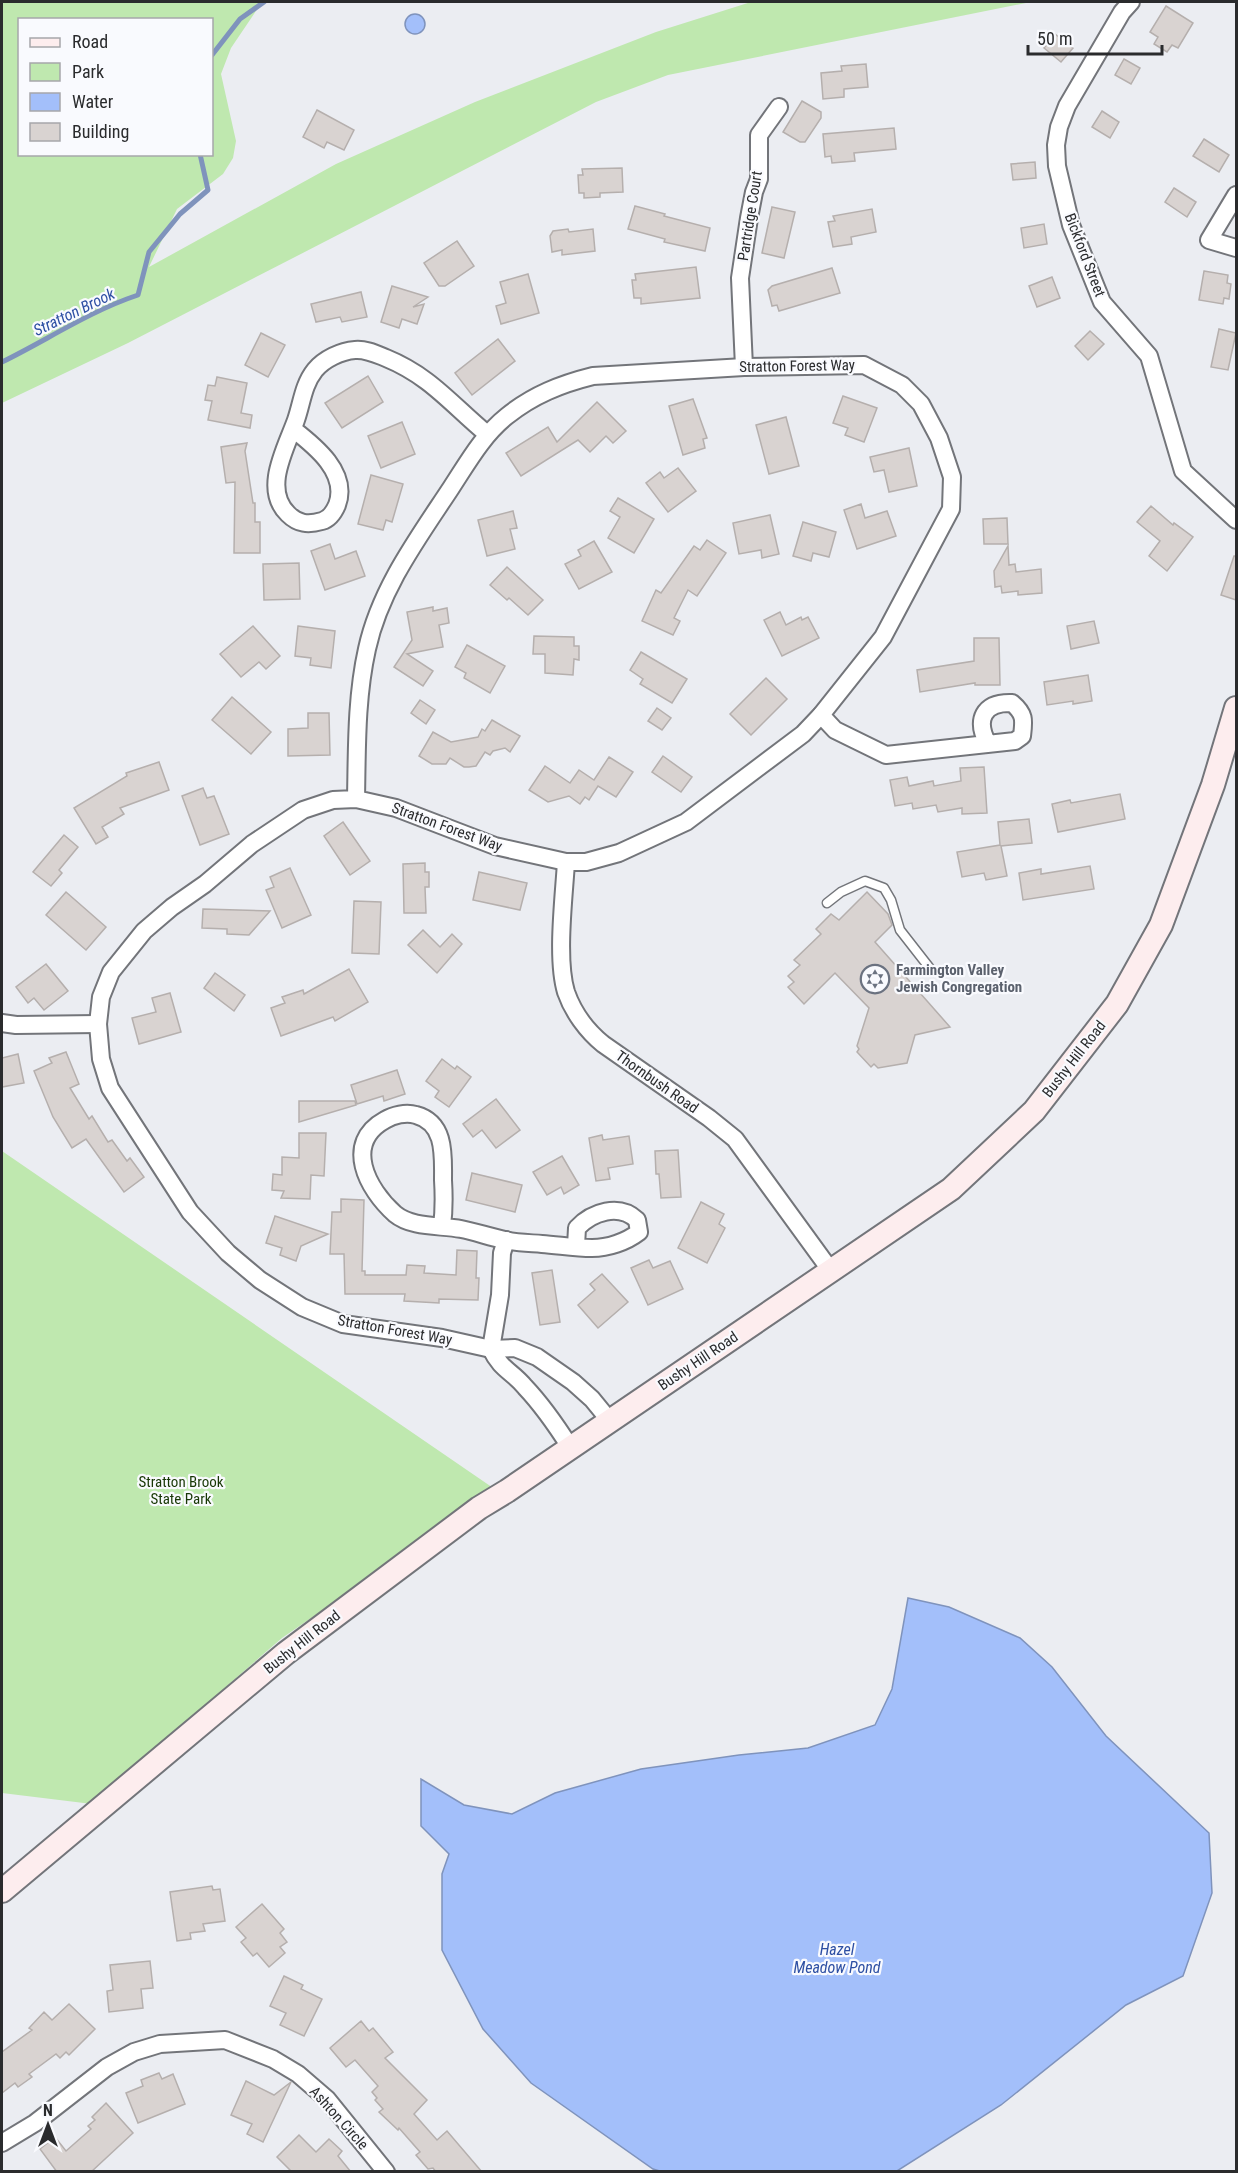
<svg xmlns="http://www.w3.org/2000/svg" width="1238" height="2173" viewBox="0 0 1238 2173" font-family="'Roboto Condensed',sans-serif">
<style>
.green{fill:#bfe8af;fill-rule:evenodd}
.water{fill:#a3bffa;stroke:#7f93bc;stroke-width:1.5}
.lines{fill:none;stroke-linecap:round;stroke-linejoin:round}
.stream{stroke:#7f93bc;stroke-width:5}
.building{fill:#d9d3d1;stroke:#b5afad;stroke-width:1.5}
.lane-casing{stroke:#73757a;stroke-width:11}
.street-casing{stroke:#73757a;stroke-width:20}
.secondary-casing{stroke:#73757a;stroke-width:26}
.lane{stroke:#fff;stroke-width:8}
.street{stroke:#fff;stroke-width:16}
.secondary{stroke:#fdedee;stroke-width:22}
.labels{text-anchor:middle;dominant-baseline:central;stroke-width:4.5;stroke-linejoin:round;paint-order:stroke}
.street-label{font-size:15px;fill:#2a2b2d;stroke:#f9fafe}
.worship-label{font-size:15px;font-weight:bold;fill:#5b616d;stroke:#f9fafe;text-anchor:start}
.park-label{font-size:15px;fill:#183805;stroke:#f9fafe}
.water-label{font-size:16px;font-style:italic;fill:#2d4fa3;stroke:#f9fafe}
</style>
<rect width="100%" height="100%" fill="#ebedf2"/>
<g class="green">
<path d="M2,2H262L231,48L221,74L236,141L233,158L223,174L177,209L149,267L336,164L475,102L656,32L751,2H1031L668,75L596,102L128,343L2,403ZM20,20H212V154H20Z"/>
<polygon points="2,1151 499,1492 483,1500 282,1638 228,1685 172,1742 92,1804 2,1793"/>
</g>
<g class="water">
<circle cx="415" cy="24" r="10"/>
<polygon points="908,1598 949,1607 1020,1638 1052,1667 1106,1736 1209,1833 1212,1893 1183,1976 1126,2005 1001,2105 897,2171 663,2172 653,2169 531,2083 483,2029 442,1950 442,1874 449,1854 421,1826 421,1779 464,1805 512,1814 555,1793 641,1769 739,1755 808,1748 875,1725 892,1689"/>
</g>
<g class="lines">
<g class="stream">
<polyline points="212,55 240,19 264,2"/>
<path d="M2,362C47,340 90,311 138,295L149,252L180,214L208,190L200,154"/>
</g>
</g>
<g class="building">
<polygon points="1166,6 1193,23 1178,48 1172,45 1167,52 1154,44 1158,37 1150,32"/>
<polygon points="1055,34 1073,48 1061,62 1044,48"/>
<polygon points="1124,59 1140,68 1131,84 1115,75"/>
<polygon points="866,64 868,87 844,89 844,97 823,99 821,73 842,71 841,66"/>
<polygon points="802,101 821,112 821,118 805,142 800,142 783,132"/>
<polygon points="317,110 354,130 344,150 327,142 324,148 303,137"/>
<polygon points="1102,111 1119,122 1110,138 1092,127"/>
<polygon points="894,128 896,149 854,153 855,161 832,163 831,156 825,157 823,134"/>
<polygon points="1204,139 1229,155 1219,172 1193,156"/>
<polygon points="1035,162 1036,178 1013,180 1011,164"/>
<polygon points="622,168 623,192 600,193 600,197 584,198 584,193 579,193 578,175 583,175 582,169"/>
<polygon points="1174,188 1196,202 1187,217 1165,202"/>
<polygon points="635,206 665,214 664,216 710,228 705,251 664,242 665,239 628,229"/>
<polygon points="772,207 795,212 784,258 762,253"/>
<polygon points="872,209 876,232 851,237 852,244 833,247 828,222 835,221 833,216"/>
<polygon points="1044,224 1047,244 1024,248 1021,228"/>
<polygon points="568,229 569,232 593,229 595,251 562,255 562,250 552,252 550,236 553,231"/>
<polygon points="457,241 474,266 445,286 439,286 424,263"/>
<polygon points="696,267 700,298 641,304 641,298 634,298 632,280 636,280 635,274"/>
<polygon points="832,268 840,293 779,311 777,305 772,306 768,290 772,286"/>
<polygon points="1204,271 1228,275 1227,283 1231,284 1229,299 1224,298 1223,304 1199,300"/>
<polygon points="528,274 539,313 501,324 496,306 506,303 500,282"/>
<polygon points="1052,277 1060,298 1037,307 1029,286"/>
<polygon points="392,286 428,297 413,307 424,304 417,324 402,319 399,328 381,322"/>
<polygon points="361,292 367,317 342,322 340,317 316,322 311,304"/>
<polygon points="1219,329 1236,333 1228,370 1211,367"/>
<polygon points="1090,331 1104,344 1088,360 1075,346"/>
<polygon points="261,333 285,345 268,377 245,365"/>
<polygon points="498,339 515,361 472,395 455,373"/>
<polygon points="368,376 383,402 342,428 325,403"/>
<polygon points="217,377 247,383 241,413 252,415 250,428 208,420 212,401 205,400 208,385 215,386"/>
<polygon points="843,396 877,408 864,442 845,435 848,428 833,423"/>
<polygon points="693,399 707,438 703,439 705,448 683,455 669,406"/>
<polygon points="597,402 626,431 613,443 606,436 590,452 578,440 521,476 506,453 548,427 557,442"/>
<polygon points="786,417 799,466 769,474 756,425"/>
<polygon points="402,422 415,454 381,468 368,436"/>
<polygon points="247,443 245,451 253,503 255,503 255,522 260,522 260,553 234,553 235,482 226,483 221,447"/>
<polygon points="909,448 917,486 889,492 884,470 874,472 870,457"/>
<polygon points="678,468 696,491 668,512 646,483 660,472 664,478"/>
<polygon points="371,475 403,484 392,522 386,520 383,530 358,524"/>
<polygon points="618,498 654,519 634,553 608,538 620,517 610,511"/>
<polygon points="861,504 865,518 887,511 896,536 857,549 844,510"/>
<polygon points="1151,506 1173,525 1174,523 1193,537 1167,571 1149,556 1160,541 1137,522"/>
<polygon points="513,511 517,528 510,529 515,549 487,556 478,520"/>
<polygon points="770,515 779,554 762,558 761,550 739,554 733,523"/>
<polygon points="1007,518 1008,544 984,544 983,519"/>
<polygon points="803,522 836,532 829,557 813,553 811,561 793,556"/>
<polygon points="707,540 726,553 697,596 688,590 674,618 680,621 673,635 642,621 656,590 661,593 694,546 700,550"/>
<polygon points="594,541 612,572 579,589 565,564 581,556 578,550"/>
<polygon points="330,544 335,559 356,551 365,576 325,590 311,551"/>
<polygon points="1008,546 1009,565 1015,564 1016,572 1041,569 1042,593 1018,595 1018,591 1002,593 1001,586 995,587 994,571"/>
<polygon points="1234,556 1236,556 1236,600 1221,595"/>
<polygon points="299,563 300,599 264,600 263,564"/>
<polygon points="507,567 543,600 528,615 509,598 507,600 490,585"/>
<polygon points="433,607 433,611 447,608 449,623 439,625 443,647 407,654 433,671 423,686 394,667 412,640 407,612"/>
<polygon points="780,612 786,625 801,617 802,620 808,617 819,638 782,656 764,620"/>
<polygon points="1094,621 1099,643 1071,649 1067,626"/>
<polygon points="253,626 280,656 266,669 259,662 241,677 220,654"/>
<polygon points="298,626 335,631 331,668 310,665 311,658 295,656"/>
<polygon points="534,636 574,637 574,646 579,646 579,660 574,659 573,675 545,673 545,654 533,654"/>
<polygon points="974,638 999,638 1000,685 975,685 975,683 920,692 917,670 974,661"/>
<polygon points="467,645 505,666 490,693 464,678 466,673 455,667"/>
<polygon points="641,652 687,679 672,703 640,684 643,679 630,670"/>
<polygon points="1088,675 1092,701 1073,704 1073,701 1047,705 1044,682"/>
<polygon points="766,678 787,699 751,735 730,714"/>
<polygon points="232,697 271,732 251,754 212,720"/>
<polygon points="420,700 435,710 426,724 411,713"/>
<polygon points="657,708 671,718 662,730 648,721"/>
<polygon points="308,713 329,713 330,755 288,756 288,729 308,728"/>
<polygon points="492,720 520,736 510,752 505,748 493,751 490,755 485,752 476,766 469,767 464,767 450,758 446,764 432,764 419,756 433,732 451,742 478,737 482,729 485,731"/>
<polygon points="663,756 692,777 681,792 652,772"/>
<polygon points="609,757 633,772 616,797 598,786 589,800 585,797 580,804 569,796 548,802 529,790 545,766 570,783 579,770 594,780"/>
<polygon points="159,762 169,790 120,808 124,814 102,827 108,837 96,844 74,808 127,776 126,773"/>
<polygon points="984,767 987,813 962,814 962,808 938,812 936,805 913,809 912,803 895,806 890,780 907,777 909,786 933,781 934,786 961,781 960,768"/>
<polygon points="203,788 207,798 214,796 229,834 200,845 182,796"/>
<polygon points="1120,794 1125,819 1058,832 1052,804 1070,800 1071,803"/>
<polygon points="1029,819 1032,843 1001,846 1007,876 986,880 984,873 962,877 957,852 1000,845 998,822"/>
<polygon points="343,822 370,861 350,875 324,836"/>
<polygon points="64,835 78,847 59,870 62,873 51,886 33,872"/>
<polygon points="425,863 425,872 429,872 429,887 425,887 426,913 404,913 403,864"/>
<polygon points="1090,866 1094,889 1023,900 1019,873 1041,869 1041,874"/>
<polygon points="290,868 311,915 282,928 266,890 274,887 270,877"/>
<polygon points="479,872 527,883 520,910 473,900"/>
<polygon points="66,892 106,927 86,950 46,915"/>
<polygon points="867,892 888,914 892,925 875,942 950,1027 915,1035 907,1063 878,1068 874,1064 871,1067 857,1052 859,1049 857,1046 869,1008 835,973 804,1004 788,987 794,982 788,976 800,965 794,960 821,934 816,929 831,914 839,920"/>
<polygon points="354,901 381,902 379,954 352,953"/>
<polygon points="203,909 270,911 249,935 227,934 227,929 202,928"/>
<polygon points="423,930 440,947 452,934 462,944 437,973 408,945"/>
<polygon points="46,964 68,991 44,1010 34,998 28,1003 16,987"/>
<polygon points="349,969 368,1002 335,1021 333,1017 281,1036 271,1008 285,1003 282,997 303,990 304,994"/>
<polygon points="215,973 245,995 234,1011 204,988"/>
<polygon points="170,993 181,1032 139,1044 132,1018 156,1012 152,998"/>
<polygon points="66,1052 79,1084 70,1088 89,1119 92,1116 108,1142 112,1140 127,1161 130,1158 144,1177 124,1192 86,1139 72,1148 53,1117 34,1071 52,1063 49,1058"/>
<polygon points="18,1054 24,1083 2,1087 2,1058"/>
<polygon points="442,1059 455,1069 457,1066 471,1077 449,1107 435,1097 439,1091 426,1081"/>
<polygon points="397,1070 405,1094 384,1101 383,1096 357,1104 351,1085"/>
<polygon points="496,1099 520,1130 496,1148 482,1130 473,1137 463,1124"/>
<polygon points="299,1101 355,1101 356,1105 299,1122"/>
<polygon points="299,1133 326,1133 324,1176 311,1175 310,1199 281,1198 284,1191 272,1190 273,1174 282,1175 282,1157 299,1158"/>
<polygon points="602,1135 603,1140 629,1136 633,1164 608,1168 610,1179 596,1181 589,1138"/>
<polygon points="678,1150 681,1197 661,1198 659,1174 656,1174 655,1151"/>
<polygon points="562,1156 579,1185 564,1194 561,1187 547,1195 533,1172"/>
<polygon points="472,1173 522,1185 515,1212 466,1200"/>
<polygon points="341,1199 364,1200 362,1271 365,1271 365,1275 406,1275 407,1265 425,1266 424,1273 456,1275 457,1250 477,1251 476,1278 479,1278 478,1300 439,1299 439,1303 404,1301 405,1294 345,1294 344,1254 330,1254 332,1212 341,1212"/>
<polygon points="701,1202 724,1214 719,1224 725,1228 707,1263 678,1248"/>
<polygon points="275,1216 328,1234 301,1246 296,1261 280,1255 282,1248 266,1243"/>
<polygon points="649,1260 653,1268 670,1261 683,1289 648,1305 631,1268"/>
<polygon points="552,1270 560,1322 540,1325 532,1273"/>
<polygon points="602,1274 628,1302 598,1328 578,1305 595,1290 590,1284"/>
<polygon points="212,1886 213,1890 220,1889 225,1921 203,1924 205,1931 190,1933 191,1939 177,1941 170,1892"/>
<polygon points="262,1904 284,1929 280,1933 287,1942 280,1947 285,1953 269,1967 257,1953 253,1956 241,1942 246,1938 236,1927"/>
<polygon points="150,1961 153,1988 141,1989 143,2008 109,2012 107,1991 113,1990 110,1965"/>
<polygon points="284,1976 303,1985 301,1989 322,1999 304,2036 280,2025 286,2013 270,2006"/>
<polygon points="69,2004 95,2029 69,2055 66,2052 60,2058 56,2054 29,2074 32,2077 18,2087 15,2083 2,2093 2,2052 32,2030 29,2028 44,2012 52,2020"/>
<polygon points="361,2021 369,2031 373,2028 393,2052 385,2058 427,2100 414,2114 437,2140 447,2131 482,2172 436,2172 433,2168 428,2169 416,2155 420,2152 399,2128 398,2130 379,2112 383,2109 375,2100 377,2098 372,2092 378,2086 355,2060 346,2067 330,2048"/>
<polygon points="159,2073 162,2079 173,2074 185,2104 138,2123 126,2093 143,2086 141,2080"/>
<polygon points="246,2081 274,2095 291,2082 263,2142 247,2134 252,2124 231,2115"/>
<polygon points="106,2103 133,2133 91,2172 57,2172 40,2149 55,2137 66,2151 91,2129 88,2126 95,2120 92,2117"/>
<polygon points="299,2135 316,2152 329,2139 342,2151 338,2156 351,2172 292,2172 277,2157"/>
</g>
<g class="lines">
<g class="lane-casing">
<polyline id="lane" points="827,903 841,892 865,881 884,888 891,900 900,930 932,971"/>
</g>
<g class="street-casing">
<g id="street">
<polyline points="1131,2 1122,12 1067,106 1059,127 1056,145 1057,166 1071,225 1102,302 1149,356 1183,471 1236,520"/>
<polyline points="1236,195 1209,240 1236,248"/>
<polyline points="744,367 740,278 749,218 754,192 759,179 759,135 779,107"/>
<path d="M293,429C315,446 349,473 337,505C334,512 329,519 322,521C308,525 298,524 288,514C262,489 286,448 296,420C302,403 303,385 315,370C324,359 341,351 355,350C366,349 376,354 386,358C430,376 451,404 487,434"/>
<path d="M821,715L835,730L886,755L1015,741L1022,736C1024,720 1025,714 1012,703C983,702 975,720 988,744"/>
<path d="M356,799C357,749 356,698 367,649C380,589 418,538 451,488C468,462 483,435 507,416C533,395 561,384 593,376L744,367L864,365L902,385L921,404L939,438L952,477L951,509L883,637L821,715L803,734L686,822L619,853L586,862H566L495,846L396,808L356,799L333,800L303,810L252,844L205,884L172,907L144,931L111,972L101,997L98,1024L101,1059L110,1088L190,1212L228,1253L260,1280L302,1307L343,1324L442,1338L491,1349L515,1348L537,1357L573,1382L592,1399L610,1421"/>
<path d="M566,862C564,897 556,959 566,992C573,1012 587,1031 603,1044L709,1118L735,1139L831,1271"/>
<polyline points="2,1023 16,1025 98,1024"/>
<path d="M442,1226C444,1211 444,1196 443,1180C443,1156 446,1123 416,1115C406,1112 393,1115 385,1120C343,1143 367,1189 395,1214C412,1228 440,1225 461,1229C476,1232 490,1237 505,1240C517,1243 530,1243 542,1244C558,1245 575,1248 592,1248C608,1248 626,1242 639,1232L637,1220C619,1203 592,1212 577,1228L576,1246"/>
<path d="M491,1349C501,1370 512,1371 525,1387C543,1406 556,1425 570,1447"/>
<polyline points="491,1349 500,1295 502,1253 506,1240"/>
<polyline points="2,2143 35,2123 107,2067 134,2052 160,2044 225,2040 273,2059 298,2074 327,2099 386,2172"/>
</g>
</g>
<g class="secondary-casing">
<polyline id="secondary" points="2,1891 286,1653 479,1508 507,1491 951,1189 1034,1111 1117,1004 1161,925 1213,785 1236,708"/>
</g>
<use href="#lane" class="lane"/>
<use href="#street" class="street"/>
<use href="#secondary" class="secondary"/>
</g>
<defs>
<g id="synagogue-ring" transform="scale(1.5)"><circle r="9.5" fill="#f9fafe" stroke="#6b7280" stroke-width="1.5"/><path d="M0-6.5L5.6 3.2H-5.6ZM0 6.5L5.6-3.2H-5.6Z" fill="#6b7280"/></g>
</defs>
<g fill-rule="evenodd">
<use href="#synagogue-ring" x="875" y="979"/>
</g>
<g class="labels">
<g class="street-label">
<text transform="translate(750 216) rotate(-81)">Partridge Court</text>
<text transform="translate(1085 255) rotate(69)">Bickford Street</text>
<text transform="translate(797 366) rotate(-1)">Stratton Forest Way</text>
<text transform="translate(447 827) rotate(20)">Stratton Forest Way</text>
<text transform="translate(1074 1059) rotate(-52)">Bushy Hill Road</text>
<text transform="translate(657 1082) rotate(35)">Thornbush Road</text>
<text transform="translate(395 1330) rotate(10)">Stratton Forest Way</text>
<text transform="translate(698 1361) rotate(-34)">Bushy Hill Road</text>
<text transform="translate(302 1642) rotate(-38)">Bushy Hill Road</text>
<text transform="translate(339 2118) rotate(48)">Ashton Circle</text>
</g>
<g class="worship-label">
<text x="896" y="970">Farmington Valley<tspan x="896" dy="17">Jewish Congregation</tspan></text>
</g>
<g class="park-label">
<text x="181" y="1482">Stratton Brook<tspan x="181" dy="17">State Park</tspan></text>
</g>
<g class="water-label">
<text transform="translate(74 312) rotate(-26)">Stratton Brook</text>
<text x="837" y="1949">Hazel<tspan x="837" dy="18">Meadow Pond</tspan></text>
</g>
</g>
<rect width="1238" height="2173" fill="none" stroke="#2a2b2d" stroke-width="6"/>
<rect x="18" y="18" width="195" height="138" fill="#f9fafe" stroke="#a6a7aa" stroke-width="1.5"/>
<rect x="30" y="38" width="30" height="9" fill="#fdedee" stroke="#a6a7aa" stroke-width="1.5"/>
<text x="72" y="48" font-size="18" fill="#2a2b2d">Road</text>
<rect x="30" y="63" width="30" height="18" fill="#bfe8af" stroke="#a6a7aa" stroke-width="1.5"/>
<text x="72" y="78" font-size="18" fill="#2a2b2d">Park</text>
<rect x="30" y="93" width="30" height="18" fill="#a3bffa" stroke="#a6a7aa" stroke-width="1.5"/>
<text x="72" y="108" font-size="18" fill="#2a2b2d">Water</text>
<rect x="30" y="123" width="30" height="18" fill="#d9d3d1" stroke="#a6a7aa" stroke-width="1.5"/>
<text x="72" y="138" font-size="18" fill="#2a2b2d">Building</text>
<g transform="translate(48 2125)" stroke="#f9fafe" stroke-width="4.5" paint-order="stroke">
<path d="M0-4.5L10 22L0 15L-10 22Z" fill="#2a2b2d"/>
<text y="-9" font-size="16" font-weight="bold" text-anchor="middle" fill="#2a2b2d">N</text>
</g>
<path d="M1028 45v9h134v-9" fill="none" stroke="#2a2b2d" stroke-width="3"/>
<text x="1037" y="45" font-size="18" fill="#2a2b2d" stroke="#f9fafe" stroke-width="4.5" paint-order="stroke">50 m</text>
</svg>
